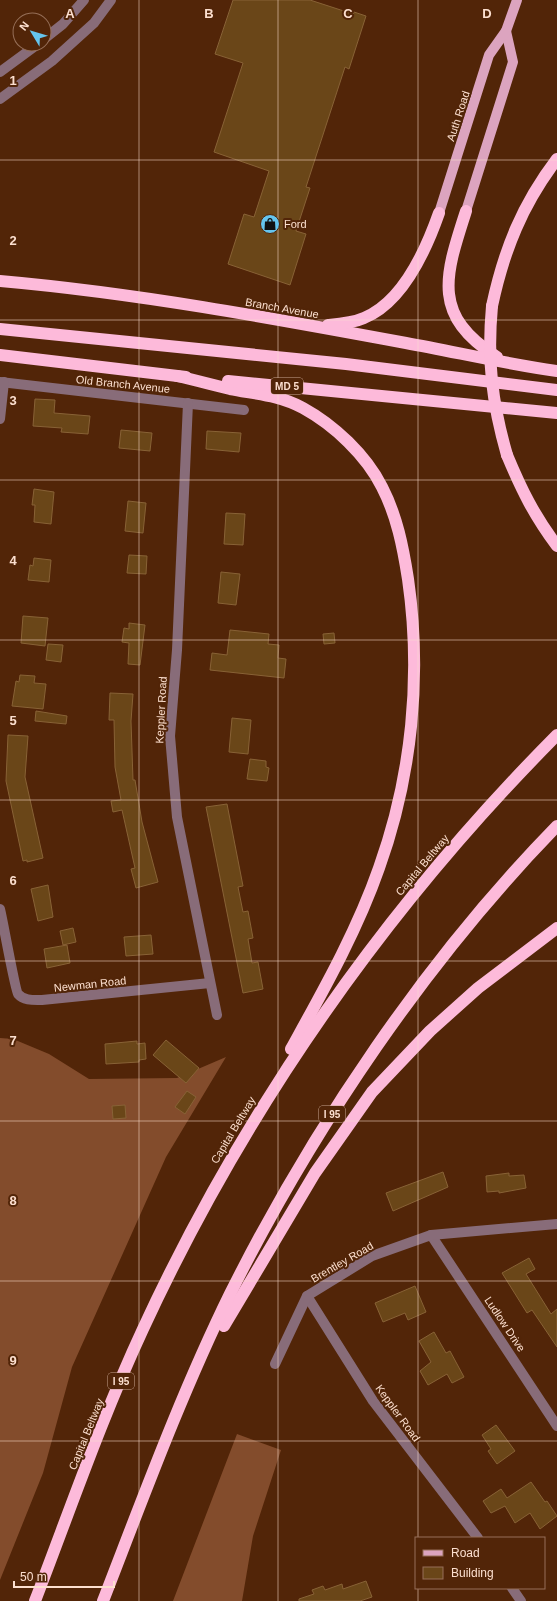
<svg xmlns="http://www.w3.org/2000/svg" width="557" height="1601" viewBox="0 0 557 1601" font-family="Helvetica,sans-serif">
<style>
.forest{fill:#834c2c}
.building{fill:#6a4618;stroke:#886236}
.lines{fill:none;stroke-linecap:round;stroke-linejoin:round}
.minor{stroke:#886c79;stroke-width:10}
.major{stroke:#dca4bf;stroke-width:10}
.highway{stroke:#fdbada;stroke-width:12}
.highway-bridge{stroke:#fdbada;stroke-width:12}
.grid{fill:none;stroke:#fcdfcf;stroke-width:1;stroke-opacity:0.55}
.labels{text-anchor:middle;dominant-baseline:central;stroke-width:4;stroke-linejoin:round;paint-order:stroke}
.shield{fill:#522508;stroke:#c9a793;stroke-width:1}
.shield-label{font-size:10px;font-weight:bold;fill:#fcdfcf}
.street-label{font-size:11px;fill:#fcdfcf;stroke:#522508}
.poi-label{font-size:11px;fill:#fcdfcf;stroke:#522508;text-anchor:start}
.grid-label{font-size:13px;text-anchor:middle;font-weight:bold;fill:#fcdfcf;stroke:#522508;stroke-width:4;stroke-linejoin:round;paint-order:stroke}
</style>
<rect width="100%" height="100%" fill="#522508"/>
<g class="forest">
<polygon points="0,1038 13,1039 49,1054 89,1079 177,1078 226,1057 166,1157 72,1367 43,1473 0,1580"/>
<polygon points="237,1434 281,1450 253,1536 242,1601 173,1601"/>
</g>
<g class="building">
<polygon points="233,0 310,0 353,14 354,12 366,16 349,69 345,67 306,187 310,188 296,231 306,234 290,285 228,264 244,214 254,217 269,171 214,152 243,63 215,54"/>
<polygon points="35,399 55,400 54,413 90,416 88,434 61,432 62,428 33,426"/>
<polygon points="121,430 152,433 150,451 119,448"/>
<polygon points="207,431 241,433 239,452 206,449"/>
<polygon points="34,489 54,492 51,524 34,522 35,505 32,505"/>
<polygon points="128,501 146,503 143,533 125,531"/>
<polygon points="226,513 245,514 243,545 224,544"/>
<polygon points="129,555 147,556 146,574 127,573"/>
<polygon points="34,558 51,560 49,582 28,580 30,565 33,566"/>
<polygon points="221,572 240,574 236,605 218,603"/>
<polygon points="23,616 48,618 45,646 21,643"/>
<polygon points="129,623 145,625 140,665 128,664 129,643 122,642 124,628 129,629"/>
<polygon points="230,630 269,634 268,644 279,645 278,658 286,659 284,678 210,670 212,653 227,655"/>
<polygon points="334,633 335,643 324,644 323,634"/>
<polygon points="48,644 63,645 61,662 46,660"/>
<polygon points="20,675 35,676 34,683 46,684 43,709 12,706 16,681 19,682"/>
<polygon points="110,693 133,694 131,721 133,780 135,780 142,822 158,882 136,888 131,869 135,868 122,810 113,812 111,801 121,800 115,767 114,720 109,720"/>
<polygon points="36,711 67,716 66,724 35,721"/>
<polygon points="232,718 251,720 248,754 229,752"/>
<polygon points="8,735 28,736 25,777 43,858 27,862 27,860 23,861 6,781"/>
<polygon points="250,759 266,761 266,767 269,768 267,781 247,779"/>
<polygon points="227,804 243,886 238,887 243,912 248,911 253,938 248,939 252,963 258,962 263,989 243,993 206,807"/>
<polygon points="48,885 53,917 38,921 31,889"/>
<polygon points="73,928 76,942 63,945 60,931"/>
<polygon points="151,935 153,954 126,956 124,937"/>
<polygon points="67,945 70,963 47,968 44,949"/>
<polygon points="166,1040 199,1068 186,1083 153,1055"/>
<polygon points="137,1041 137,1044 145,1043 146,1059 139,1060 139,1062 106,1064 105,1044"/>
<polygon points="187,1091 196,1097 185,1114 175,1107"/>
<polygon points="125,1105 126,1118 113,1119 112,1106"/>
<polygon points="443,1172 448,1187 393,1211 386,1193"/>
<polygon points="509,1173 509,1176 524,1175 526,1188 499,1193 499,1191 487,1192 486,1176"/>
<polygon points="529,1258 535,1269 526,1274 551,1314 557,1309 557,1347 532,1310 527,1313 502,1273"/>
<polygon points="415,1286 426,1312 408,1320 405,1313 383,1322 375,1303"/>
<polygon points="434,1332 446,1353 450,1351 464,1377 452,1383 447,1374 428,1385 420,1371 431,1362 419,1341"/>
<polygon points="496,1425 515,1451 497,1464 488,1451 491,1449 482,1435"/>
<polygon points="531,1482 545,1502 547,1501 557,1516 540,1529 530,1513 515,1523 505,1506 491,1513 483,1501 501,1489 507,1498"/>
<polygon points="366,1581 372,1597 360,1601 299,1601 299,1599 314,1594 312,1590 323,1586 325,1590 342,1584 343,1589"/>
</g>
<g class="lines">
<g class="minor">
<polyline points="44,39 63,24 84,0"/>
<polyline points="0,72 38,44"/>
<polyline points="0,99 52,61 94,23 111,0"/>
<polyline points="0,382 244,410"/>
<polyline points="188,403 177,650 170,736 177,817 217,1015"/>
<polyline points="0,419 4,382"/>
<path d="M0,909C3,921 15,990 18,994C24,1001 34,1000 42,1000L210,983"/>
<polyline points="431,1235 557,1426"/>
<polyline points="307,1296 373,1401 478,1538"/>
<polyline points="275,1364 307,1296 372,1256 431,1235 557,1224"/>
<polyline points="512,1588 521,1601"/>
</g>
<g class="major">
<polyline points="466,211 513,62 506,31"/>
<polyline points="439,213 489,55 506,31 517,0"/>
</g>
<g class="highway">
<path d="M466,211C445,276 431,315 497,357"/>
<path d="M0,281C136,293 271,318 406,343C456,352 506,364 557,371"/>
<path d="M492,306C504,250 522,205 557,159"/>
<path d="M328,325C340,324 353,323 364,318C403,302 426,250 439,213"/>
<polyline points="0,329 346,364 557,390"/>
<polyline points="0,355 186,377"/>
<path d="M177,376C195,380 213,385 230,389C256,394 279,395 303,408C334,425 366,455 382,487C397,516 403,547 408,579C422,676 412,776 379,868C357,931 323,991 291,1049"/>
<polyline points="228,381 557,413"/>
<path d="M507,455C522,491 534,515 557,546"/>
<polyline points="224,1326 315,1173 372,1092 430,1031 478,988 557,928"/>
<path d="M35,1601C70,1510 102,1417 143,1329C245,1108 386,907 557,735"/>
<path d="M103,1601C143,1498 181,1394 230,1294C313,1128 427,959 557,826"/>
</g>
<path class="highway-bridge" d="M492,306C487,360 492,403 507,455"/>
</g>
<path class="grid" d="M139,0V1601M278,0V1601M418,0V1538M0,160H557M0,320H557M0,480H557M0,640H557M0,800H557M0,961H557M0,1121H557M0,1281H557M0,1441H557M418,1588V1601"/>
<defs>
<g id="shop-disc" transform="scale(1)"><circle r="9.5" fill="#65c5ee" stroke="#522508"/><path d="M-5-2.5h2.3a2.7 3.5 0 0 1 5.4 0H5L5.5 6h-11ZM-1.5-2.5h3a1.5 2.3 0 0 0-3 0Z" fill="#111"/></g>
</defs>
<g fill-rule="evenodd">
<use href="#shop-disc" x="270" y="224"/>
</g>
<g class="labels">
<g class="shield">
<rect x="271" y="378" width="32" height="16" rx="3"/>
<rect x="319" y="1106" width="26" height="16" rx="3"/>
<rect x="108" y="1373" width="26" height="16" rx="3"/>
</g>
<g class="shield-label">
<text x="287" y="386">MD 5</text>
<text x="332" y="1114">I 95</text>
<text x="121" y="1381">I 95</text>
</g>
<g class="street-label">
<text transform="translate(458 116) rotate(-72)">Auth Road</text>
<text transform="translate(282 308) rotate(10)">Branch Avenue</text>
<text transform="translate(123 384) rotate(6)">Old Branch Avenue</text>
<text transform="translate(161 710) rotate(-87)">Keppler Road</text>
<text transform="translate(422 865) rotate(-50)">Capital Beltway</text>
<text transform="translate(90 984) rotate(-6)">Newman Road</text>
<text transform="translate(233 1130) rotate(-59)">Capital Beltway</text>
<text transform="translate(342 1262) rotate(-30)">Brentley Road</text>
<text transform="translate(505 1324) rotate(56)">Ludlow Drive</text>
<text transform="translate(398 1413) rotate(54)">Keppler Road</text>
<text transform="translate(86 1434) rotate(-68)">Capital Beltway</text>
</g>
<g class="poi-label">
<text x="284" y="224">Ford</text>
</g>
</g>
<g class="grid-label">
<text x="70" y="18">A</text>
<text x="209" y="18">B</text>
<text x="348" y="18">C</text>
<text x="487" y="18">D</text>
<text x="13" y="85">1</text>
<text x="13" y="245">2</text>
<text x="13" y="405">3</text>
<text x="13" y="565">4</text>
<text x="13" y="725">5</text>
<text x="13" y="885">6</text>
<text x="13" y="1045">7</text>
<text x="13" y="1205">8</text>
<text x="13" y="1365">9</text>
</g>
<rect x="415" y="1537" width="130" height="52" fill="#522508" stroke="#966f58"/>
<rect x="423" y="1550" width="20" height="6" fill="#dca4bf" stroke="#966f58"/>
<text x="451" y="1557" font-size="12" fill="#fcdfcf">Road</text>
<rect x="423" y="1567" width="20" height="12" fill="#6a4618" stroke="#966f58"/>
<text x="451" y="1577" font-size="12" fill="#fcdfcf">Building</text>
<g transform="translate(32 32) rotate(308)"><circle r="19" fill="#522508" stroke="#966f58"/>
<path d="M0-3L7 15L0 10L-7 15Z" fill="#65c5ee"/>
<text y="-6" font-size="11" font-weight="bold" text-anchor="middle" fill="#fcdfcf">N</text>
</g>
<path d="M14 1581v6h100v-6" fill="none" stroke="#fcdfcf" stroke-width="2"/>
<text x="20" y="1581" font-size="12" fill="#fcdfcf" stroke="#522508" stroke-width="3" paint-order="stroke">50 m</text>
</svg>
